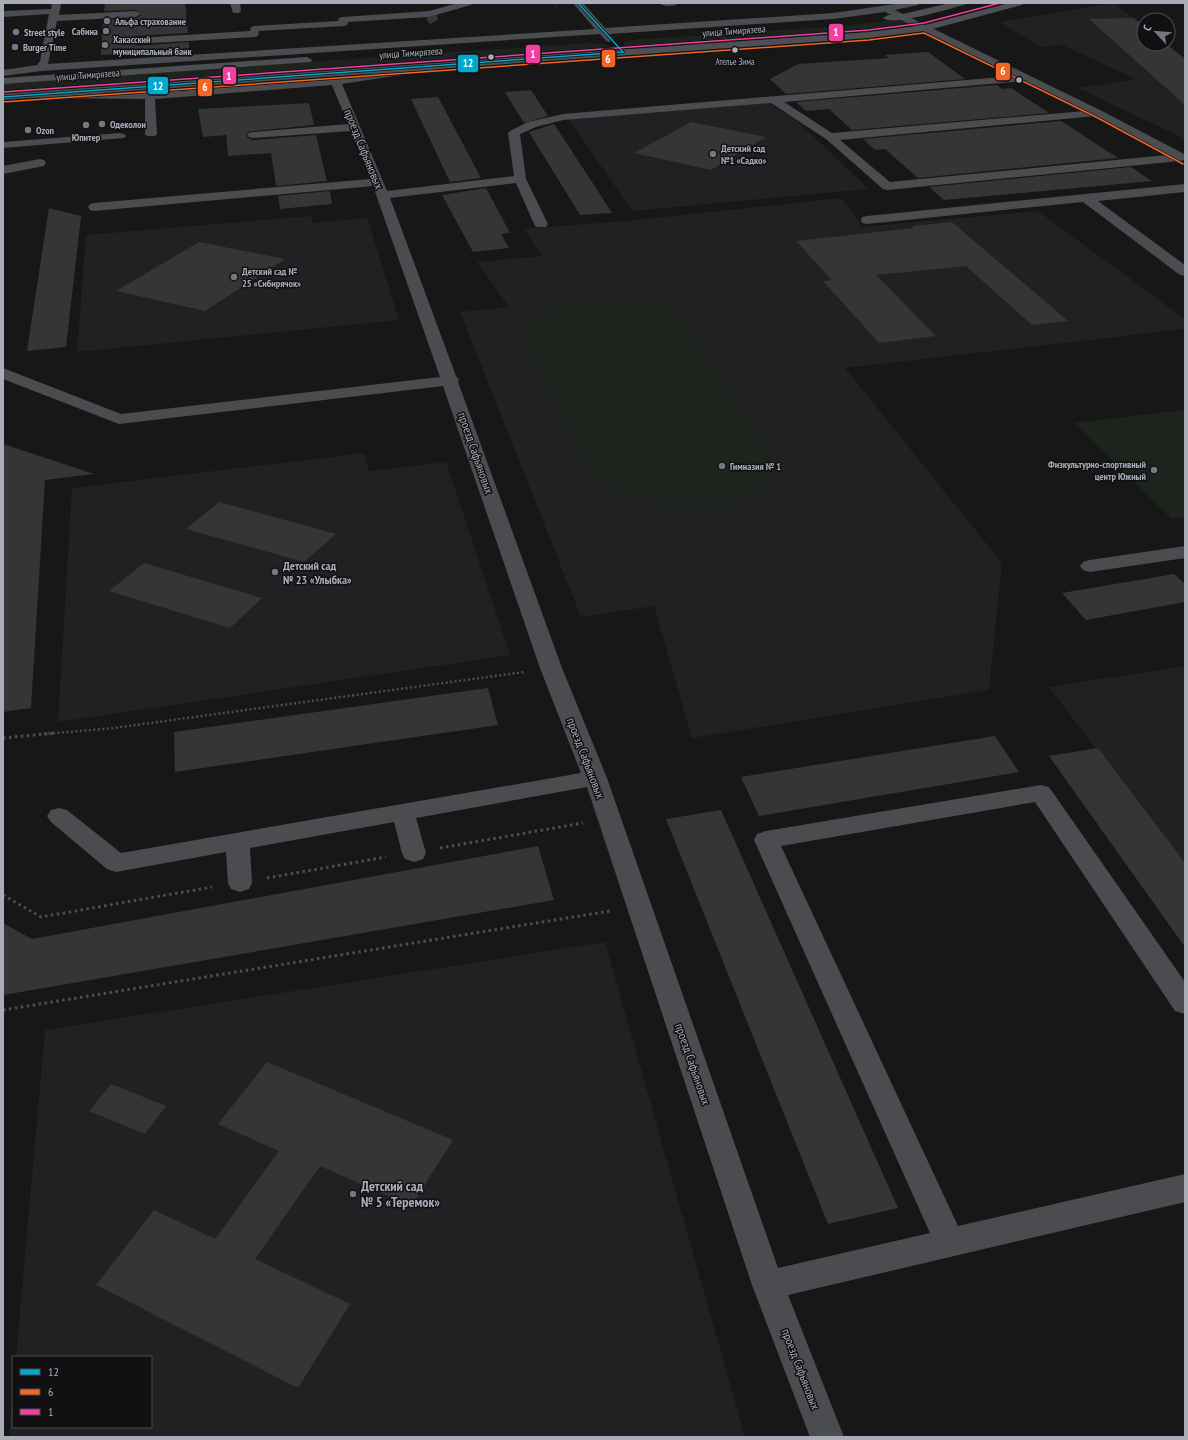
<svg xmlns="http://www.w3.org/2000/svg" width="1188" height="1440" viewBox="0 0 1188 1440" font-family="'PT Sans Narrow',sans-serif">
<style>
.built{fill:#212123}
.green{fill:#1d241e}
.building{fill:#353536}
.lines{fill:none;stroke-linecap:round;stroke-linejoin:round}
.minor-tunnel{stroke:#343537;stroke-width:10;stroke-dasharray:10 5;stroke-linecap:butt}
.path-far2{stroke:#4d4e52;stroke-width:1;stroke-dasharray:1 1.5;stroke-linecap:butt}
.path-far1{stroke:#4d4e52;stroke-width:2.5;stroke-dasharray:2 2.5;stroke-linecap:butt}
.path{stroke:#4d4e52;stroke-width:3;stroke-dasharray:2.5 3.5;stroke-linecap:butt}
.minor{fill:#4b4c50;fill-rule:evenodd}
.major{fill:#4d4f52;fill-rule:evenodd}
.bus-1-casing{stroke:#111113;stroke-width:3}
.bus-2-casing{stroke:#111113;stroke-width:3}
.bus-3-casing{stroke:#111113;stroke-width:3}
.bus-1{stroke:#00a9ce;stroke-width:1.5}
.bus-2{stroke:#f26522;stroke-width:1.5}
.bus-3{stroke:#f240a1;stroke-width:1.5}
.poi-dot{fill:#757880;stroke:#111113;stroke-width:1.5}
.bus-dot{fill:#a8adb8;stroke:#111113;stroke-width:1.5}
.labels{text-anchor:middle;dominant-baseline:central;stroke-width:3;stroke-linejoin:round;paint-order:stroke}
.far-bus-label{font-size:9px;fill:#a8adb8;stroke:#111113}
.far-poi-label{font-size:10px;font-weight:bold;fill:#a8adb8;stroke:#111113;text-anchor:start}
.far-street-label{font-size:10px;fill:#a8adb8;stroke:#111113}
.street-label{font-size:12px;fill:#a8adb8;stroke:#111113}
.poi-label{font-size:12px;font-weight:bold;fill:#a8adb8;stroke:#111113;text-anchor:start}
.near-poi-label{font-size:14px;font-weight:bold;fill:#a8adb8;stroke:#111113;text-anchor:start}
.line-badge{stroke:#111113;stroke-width:1.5}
.badge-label{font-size:11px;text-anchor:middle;font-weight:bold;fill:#fff}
</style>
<rect width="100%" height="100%" fill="#171717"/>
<g class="built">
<polygon points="1114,3 1144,26 1144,44 1167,44 1185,58 1185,139 1078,88 1136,79 1062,45 1040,47 1000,22"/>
<polygon points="768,103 795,119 869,189 632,211 568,118"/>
<polygon points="841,198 863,227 1038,211 1185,319 1185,329 845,368 1002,563 989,690 692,738 654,606 581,617 460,312 509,307 477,262 542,256 524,229 636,220"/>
<polygon points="311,216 313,223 367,218 399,320 77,352 86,235"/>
<polygon points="364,453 369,471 446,462 510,655 58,722 72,488"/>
<polygon points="1185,666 1185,867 1049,687"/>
<polygon points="605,942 745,1437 9,1437 13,1394 13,1427 151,1427 151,1357 16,1357 45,1030"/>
</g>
<g class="green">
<polygon points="896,20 905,21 913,25 854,32 637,47 624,46 624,43 632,40 842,26"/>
<polygon points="587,43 604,44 608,46 608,48 602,50 525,57 3,95 3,83"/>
<path d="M614,299C643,300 659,300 683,319L772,455V473L760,487L740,500L710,507H669L633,499L609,487L589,471L524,336C524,332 524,326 526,323C537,304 593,301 614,299Z"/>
<polygon points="1184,410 1185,411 1185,517 1172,519 1074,423"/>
</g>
<g class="building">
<polygon points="105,3 185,3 188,33 135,36 129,42 135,46 189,42 189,49 101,55 103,20 136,18 142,15 136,10 104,11"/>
<polygon points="1134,18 1144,26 1144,44 1166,44 1185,59 1185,105 1089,19"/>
<polygon points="928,52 965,79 786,94 770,79 798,64 889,58 885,55"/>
<polygon points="997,85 1002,89 1011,88 1049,113 852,130 829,109 806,111 796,102"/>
<polygon points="531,90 548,116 524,123 505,92"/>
<polygon points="438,97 481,178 450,182 411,99"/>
<polygon points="309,103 314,125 253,131 248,132 246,135 248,138 253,140 316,135 327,181 276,186 271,153 228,156 226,135 203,137 198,109"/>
<polygon points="1061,121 1118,158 918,178 885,149 875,150 863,139"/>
<polygon points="691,122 766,137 711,170 634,153"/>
<polygon points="554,124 594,185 612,213 580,215 529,132"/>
<polygon points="1131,167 1152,181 944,200 929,187"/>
<polygon points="486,188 510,233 501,234 509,248 473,252 442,195"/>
<polygon points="330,191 332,204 280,209 278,196"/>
<polygon points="49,208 81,216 66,347 27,351"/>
<polygon points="952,222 1068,321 1032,325 966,266 876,275 936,336 879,343 823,281 832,280 796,241 914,228 912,226"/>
<polygon points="199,242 285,259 205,311 116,291"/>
<polygon points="3,444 94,474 45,480 31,708 3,712"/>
<polygon points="219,502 336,534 304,562 186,529"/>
<polygon points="144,563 262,598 230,628 109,591"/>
<polygon points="1174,574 1185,584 1185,602 1086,620 1062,593"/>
<polygon points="488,688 498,725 175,772 174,732"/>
<polygon points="995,736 1019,772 759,816 741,777"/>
<polygon points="1098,748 1185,863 1185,947 1049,756"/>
<polygon points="721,810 898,1208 828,1224 666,819"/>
<polygon points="538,846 554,900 3,995 3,923 32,939"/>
<polygon points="267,1062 453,1140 411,1206 320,1166 255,1259 350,1304 298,1388 96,1285 154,1210 215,1239 279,1151 218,1124"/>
<polygon points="111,1084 166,1106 145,1134 89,1111"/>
</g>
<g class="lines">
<g class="minor-tunnel">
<polyline points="431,16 434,22"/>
<polyline points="134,52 135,45"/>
</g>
<polyline class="path-far2" points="552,3 558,10"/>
<polyline class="path-far1" points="44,734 114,728 524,672"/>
<g class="path">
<polyline points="3,738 55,733"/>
<polyline points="440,848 583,823"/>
<polyline points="267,878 386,857"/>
<polyline points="3,895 41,917 212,887"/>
<polyline points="3,1010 610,911"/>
</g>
<g class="minor">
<path d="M52,3L61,4L59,15L136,11L141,14L136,17L57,21L48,64L595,29L573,3H583L605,28L833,13L902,3H920L918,5L895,10L1102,111L1184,154V160L1180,161L887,190L883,189L826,139L771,103L563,120L536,127L520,134L526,179L548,224L546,227H536L534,224L516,183L390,198L456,376L459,380L458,382L562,668L607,778L778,1268L930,1233L754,840L757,834L766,831L1041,785L1049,787L1185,982V1014L1175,1011L1035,802L781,846L958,1226L1185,1174V1202L788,1295L844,1437H810L752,1285L587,787L416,818L426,853L423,859L414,862L405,859L402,853L394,822L250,848L252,883L249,889L240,892L231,889L228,883L226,852L116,872L107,869L51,822L47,816L51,810L59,808L67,810L121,853L581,773L540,668L443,386L119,424L3,379V368L121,414L440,377L373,186L94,211L90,210L88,207L90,204L94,203L370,179L351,131L253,138L249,137L247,135L249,133L253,132L348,124L332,85L155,99L157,134L155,136H147L145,134V99L43,98L39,97L38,95L39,93H150L336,79L440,63L444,64L445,66L444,68L440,69L342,84L387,191L514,176L508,133L510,131L528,122L563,114L1014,76L885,12L833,19L609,34L614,39L609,42L606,41L600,34L41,71L3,76V70L37,65L40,61L49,14L3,17V11L51,9ZM1025,81L1085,111L832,133L784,102ZM1096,116L1167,155L890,182L840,140Z"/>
<polygon points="230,3 240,3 241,11 239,13 233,13"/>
<polygon points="458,3 473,3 471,5 429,17 348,22 347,25 344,26 259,31 258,36 255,37 135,44 130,41 135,38 250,31 251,27 254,26 338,21 339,18 342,17 429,11"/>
<path d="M659,3H679C674,7 664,7 659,3Z"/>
<polygon points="120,133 124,134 126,136 124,138 3,148 3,142"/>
<polygon points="40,159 44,160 46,163 44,166 3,174 3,166"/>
<polygon points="1185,184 1185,192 1098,201 1185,265 1185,276 1180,275 1083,202 867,224 862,223 861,220 862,217 867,216"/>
<polygon points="1185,546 1185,558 1090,572 1083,570 1080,566 1083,562 1090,560"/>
</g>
<g class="major">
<path d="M950,3H966L964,5C951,8 892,27 883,18L888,15L903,14Z"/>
<polygon points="1009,3 1024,3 1022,5 925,31 869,38 3,100 3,94 869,32 925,25"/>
<polygon points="307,57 312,60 311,62 3,84 3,78"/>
</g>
<g class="bus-1-casing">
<g id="bus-1">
<polyline points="578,3 623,52"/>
<polyline points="3,97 623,52"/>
</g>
</g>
<g class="bus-2-casing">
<polyline id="bus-2" points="3,102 869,40 924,33 1096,117 1183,164"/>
</g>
<g class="bus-3-casing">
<polyline id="bus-3" points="3,92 869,30 924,23 1000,3"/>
</g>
<use href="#bus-1" class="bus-1"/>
<use href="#bus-2" class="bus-2"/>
<use href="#bus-3" class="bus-3"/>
</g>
<g class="poi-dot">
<circle cx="107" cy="21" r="4"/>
<circle cx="106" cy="31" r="4"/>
<circle cx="16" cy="32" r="4"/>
<circle cx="105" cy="45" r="4"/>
<circle cx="15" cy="47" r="4"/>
<circle cx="102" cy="124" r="4"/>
<circle cx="86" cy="125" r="4"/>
<circle cx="28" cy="130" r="4"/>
<circle cx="713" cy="154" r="4"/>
<circle cx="234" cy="277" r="4"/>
<circle cx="722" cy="466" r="4"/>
<circle cx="1154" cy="470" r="4"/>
<circle cx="275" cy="572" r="4"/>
<circle cx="353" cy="1194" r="4"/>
</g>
<g class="bus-dot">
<circle cx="735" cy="50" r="3.5"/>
<circle cx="491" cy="57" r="3.5"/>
<circle cx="1019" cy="80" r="3.5"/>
</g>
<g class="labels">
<g class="far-bus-label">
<text x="735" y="61">Ателье Зима</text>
</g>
<g class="far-poi-label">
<text x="115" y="21">Альфа страхование</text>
<text x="98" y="31" text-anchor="end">Сабина</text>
<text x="24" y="32">Street style</text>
<text x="113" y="39">Хакасский<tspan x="113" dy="12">муниципальный банк</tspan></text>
<text x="23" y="47">Burger Time</text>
<text x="110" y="124">Одеколон</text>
<text x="36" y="130">Ozon</text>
<text x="86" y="137" text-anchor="middle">Юпитер</text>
<text x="721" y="148">Детский сад<tspan x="721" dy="12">№1 «Cадко»</tspan></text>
<text x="242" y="271">Детский сад №<tspan x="242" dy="12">25 «Сибирячок»</tspan></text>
<text x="1146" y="464" text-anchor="end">Физкультурно-спортивный<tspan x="1146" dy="12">центр Южный</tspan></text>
<text x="730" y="466">Гимназия № 1</text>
</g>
<g class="far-street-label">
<text transform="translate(734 31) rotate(-4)">улица Тимирязева</text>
<text transform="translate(411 53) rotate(-4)">улица Тимирязева</text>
<text transform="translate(88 75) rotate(-4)">улица Тимирязева</text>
</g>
<g class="street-label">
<text transform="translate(364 149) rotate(68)">проезд Сафьяновых</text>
<text transform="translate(476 453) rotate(71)">проезд Сафьяновых</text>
<text transform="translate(586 758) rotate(69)">проезд Сафьяновых</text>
<text transform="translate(693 1064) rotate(71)">проезд Сафьяновых</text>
<text transform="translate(801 1369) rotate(69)">проезд Сафьяновых</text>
</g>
<g class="poi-label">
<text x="283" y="565">Детский сад<tspan x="283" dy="14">№ 23 «Улыбка»</tspan></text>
</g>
<g class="near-poi-label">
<text x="361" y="1186">Детский сад<tspan x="361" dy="16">№ 5 «Теремок»</tspan></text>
</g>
</g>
<g class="line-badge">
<rect x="828" y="23" width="16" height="19" rx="4" fill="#f240a1"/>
<rect x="525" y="44" width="16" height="20" rx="4" fill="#f240a1"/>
<rect x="601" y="49" width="15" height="19" rx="4" fill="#f26522"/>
<rect x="457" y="54" width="22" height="19" rx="4" fill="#00a9ce"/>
<rect x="995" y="62" width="16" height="19" rx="4" fill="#f26522"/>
<rect x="222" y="66" width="15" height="19" rx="4" fill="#f240a1"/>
<rect x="147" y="76" width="22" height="19" rx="4" fill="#00a9ce"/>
<rect x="197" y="78" width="16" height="19" rx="4" fill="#f26522"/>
</g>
<g class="badge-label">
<text x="836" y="36">1</text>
<text x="533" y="58">1</text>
<text x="608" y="63">6</text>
<text x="468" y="67">12</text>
<text x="1003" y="75">6</text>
<text x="229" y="80">1</text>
<text x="158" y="90">12</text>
<text x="205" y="91">6</text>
</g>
<rect width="1188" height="1440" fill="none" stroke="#a8adb8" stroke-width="8"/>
<rect x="12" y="1356" width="140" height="72" fill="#111113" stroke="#4d4f55"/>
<rect x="20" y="1369" width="20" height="6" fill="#00a9ce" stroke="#4d4f55"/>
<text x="48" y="1376" font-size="12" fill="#a8adb8">12</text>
<rect x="20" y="1389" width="20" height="6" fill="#f26522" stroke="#4d4f55"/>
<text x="48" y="1396" font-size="12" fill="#a8adb8">6</text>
<rect x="20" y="1409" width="20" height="6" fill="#f240a1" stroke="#4d4f55"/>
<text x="48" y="1416" font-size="12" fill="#a8adb8">1</text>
<g transform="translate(1156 32) rotate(296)"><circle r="19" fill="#111113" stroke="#4d4f55"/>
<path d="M0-3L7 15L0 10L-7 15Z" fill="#757880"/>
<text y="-6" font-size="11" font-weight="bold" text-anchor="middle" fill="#a8adb8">С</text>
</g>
</svg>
